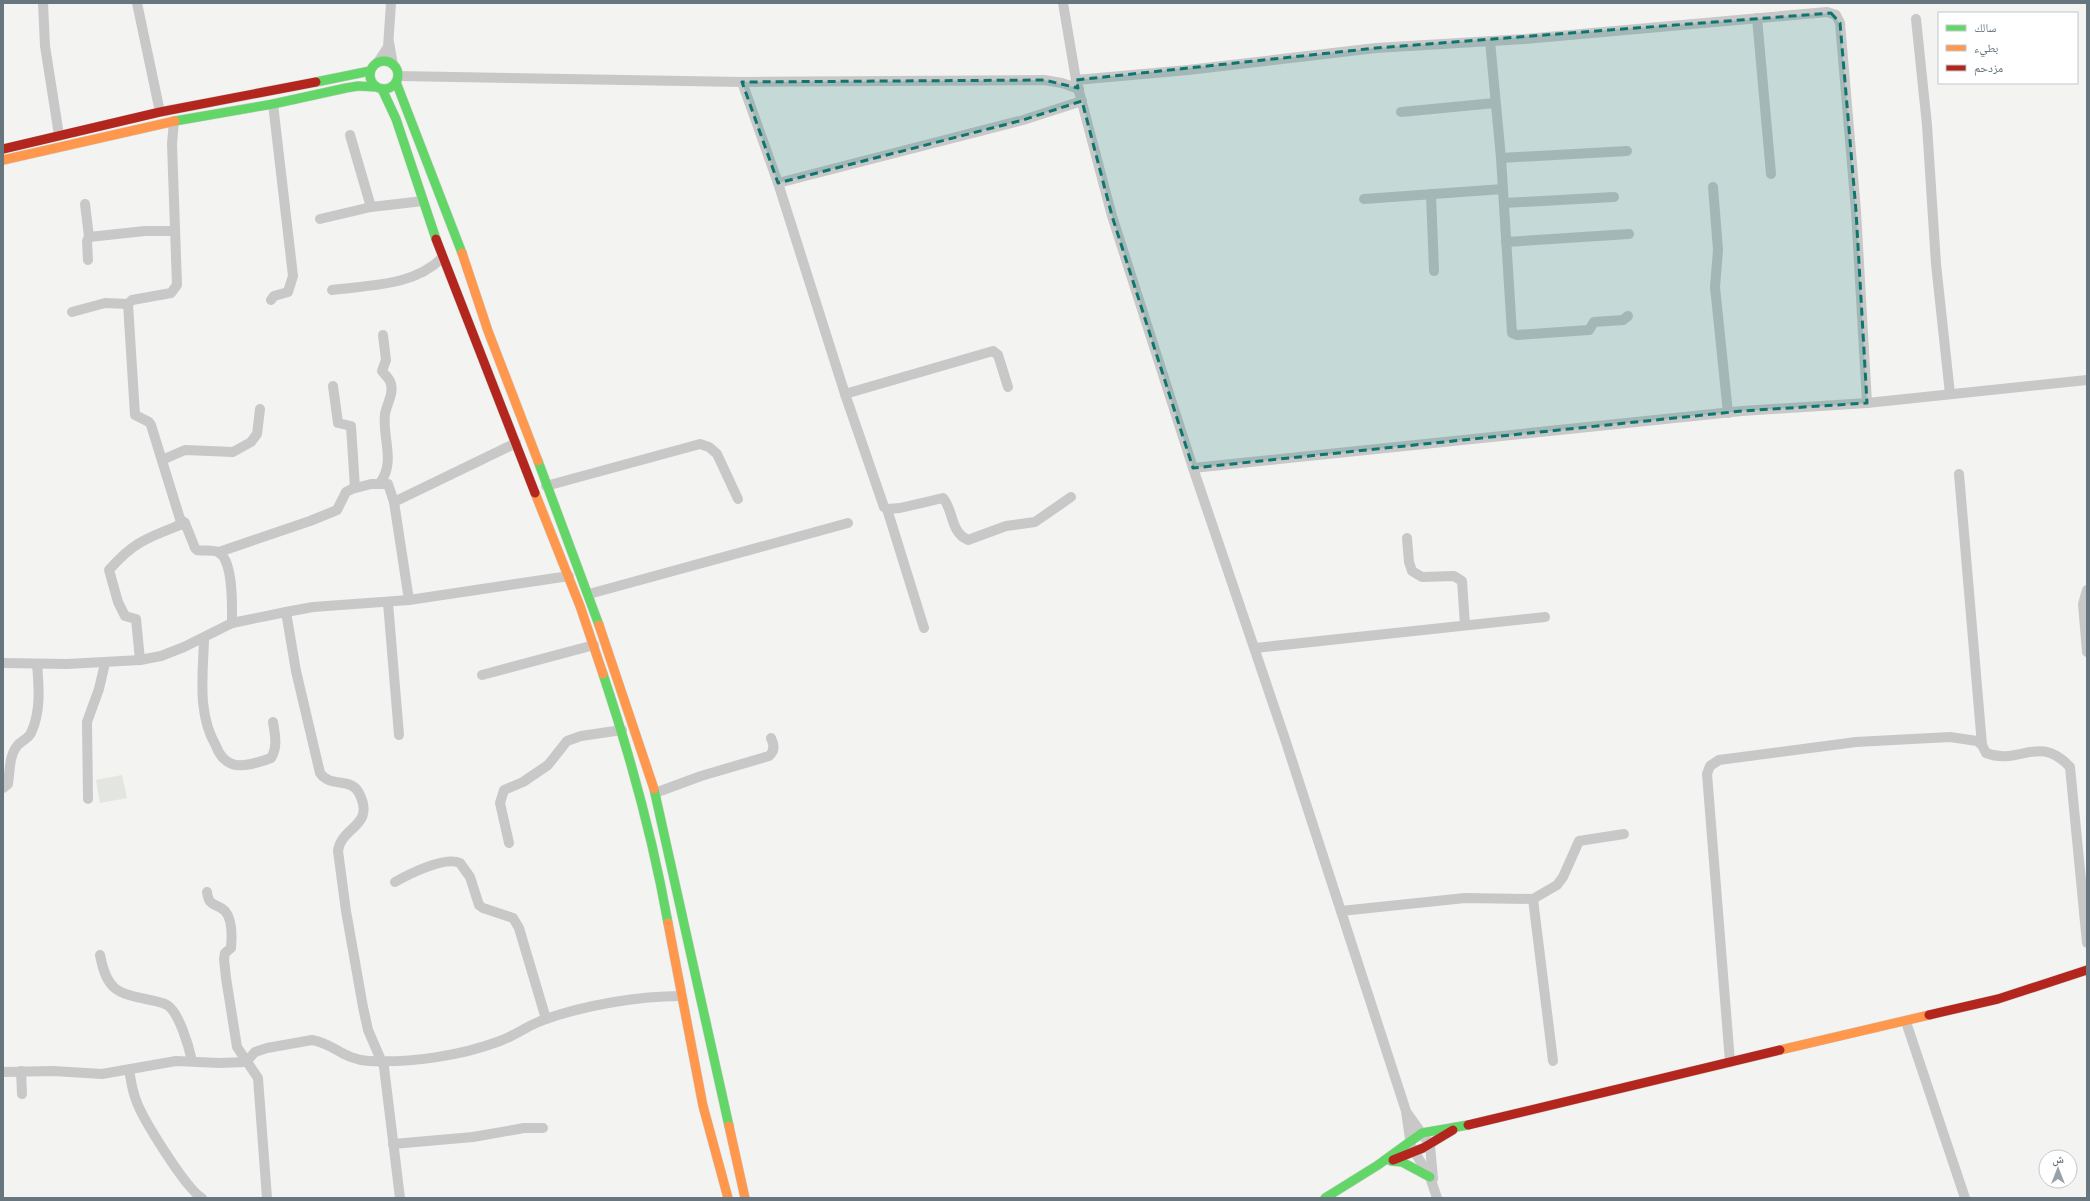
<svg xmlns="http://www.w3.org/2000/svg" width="2090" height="1201" viewBox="0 0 2090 1201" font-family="Quicksand,'Noto Naskh Arabic',sans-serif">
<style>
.green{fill:#e3e5e0}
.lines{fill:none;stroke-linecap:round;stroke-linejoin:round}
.fast-casing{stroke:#d0d0d0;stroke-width:10}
.slow-casing{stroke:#d0d0d0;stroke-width:10}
.jam-casing{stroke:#d0d0d0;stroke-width:10}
.street{stroke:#c8c8c9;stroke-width:10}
.fast{stroke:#63d668;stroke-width:9}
.slow{stroke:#ff974d;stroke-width:9}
.jam{stroke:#b3261e;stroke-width:9}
.marked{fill:#0f766e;fill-opacity:0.2;stroke:#0f766e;stroke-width:3;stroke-dasharray:8 5;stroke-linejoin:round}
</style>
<rect width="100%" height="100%" fill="#f3f3f2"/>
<polygon class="green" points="122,775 127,798 100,803 96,780"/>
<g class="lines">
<g class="fast-casing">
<g id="fast">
<circle cx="384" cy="75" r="14"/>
<polyline points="316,82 370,71"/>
<polyline points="396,82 462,253"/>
<polyline points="382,89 396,119 436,239"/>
<polyline points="175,121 273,104 346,88 358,86 376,87"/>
<polyline points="538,461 599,625"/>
<path d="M603,674C630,755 653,839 668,923"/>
<polyline points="654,789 729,1126"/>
<polyline points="1391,1161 1402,1162 1430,1177"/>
<polyline points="1325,1198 1378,1165 1422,1133 1468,1125"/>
</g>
</g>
<g class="slow-casing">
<g id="slow">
<polyline points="3,160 175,121"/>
<polyline points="462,253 488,331 538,461"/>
<polyline points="535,493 580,606 603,674"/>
<polyline points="599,625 654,789"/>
<polyline points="668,923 703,1106 728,1198"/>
<polyline points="1780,1050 1929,1015"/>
<polyline points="729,1126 745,1198"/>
</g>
</g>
<g class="jam-casing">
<g id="jam">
<polyline points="3,149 160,112 316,82"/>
<polyline points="436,239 535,493"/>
<polyline points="1929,1015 1998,999 2087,970"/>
<polyline points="1468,1125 1780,1050"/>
<polyline points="1393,1160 1423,1148 1453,1130"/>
</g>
</g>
<g class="street">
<polyline points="43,3 45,46 59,135"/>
<polyline points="137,3 160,112"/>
<polyline points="1063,3 1076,80 1112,216 1193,468 1284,736 1406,1111 1411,1146 1430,1177 1437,1198"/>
<polyline points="1757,18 1771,174"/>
<polyline points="1916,19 1927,125 1936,264 1950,394"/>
<polyline points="1490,41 1501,158 1512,333 1517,335 1589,330 1594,322 1623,320 1628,316"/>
<polyline points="389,42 393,65"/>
<polyline points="378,62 388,47 391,3"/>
<polyline points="398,76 742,82 1044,80 1062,83 1079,89"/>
<polyline points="1076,80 1188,70 1376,48 1525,39 1827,12 1836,15 1840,23 1856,211 1867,403 1742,411 1193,468"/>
<path d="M742,82L778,183L845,394L884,507L887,509L900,508L943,498C954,511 950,532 968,540L1006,526L1035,522L1071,497"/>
<polyline points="1401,112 1495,103"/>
<path d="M174,121L172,144L177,285L171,293L132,300L128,304L135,415L149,422L151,425L180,519L185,523L195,548L197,550C202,551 215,550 218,552C234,560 232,608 232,623"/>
<polyline points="350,135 371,207"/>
<polyline points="1501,158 1627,151"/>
<polyline points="778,183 1023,120 1082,101"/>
<polyline points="1713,187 1718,250 1715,287 1728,413"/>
<polyline points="1431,194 1434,271"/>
<polyline points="1364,199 1503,189"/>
<polyline points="1504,203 1614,197"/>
<polyline points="85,204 89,237 145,231 175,231"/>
<polyline points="320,219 371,207 423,201"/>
<polyline points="1506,242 1629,234"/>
<polyline points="88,260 87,241 89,237"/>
<path d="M332,290C370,285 414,286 442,258"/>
<polyline points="271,300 274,296 288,292 293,276 273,104"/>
<polyline points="72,312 105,303 128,304"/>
<polyline points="333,386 338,423 351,426 355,488"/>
<polyline points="845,394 993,351 998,355 1008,387"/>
<polyline points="1867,403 2087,380"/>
<polyline points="162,460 185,450 233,452 251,442 257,434 260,409"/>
<polyline points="1959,474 1982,745"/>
<path d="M380,483C396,462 382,437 385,414C387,403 395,392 390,381C388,377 384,374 382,371L386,360L383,335"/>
<polyline points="546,486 700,444 709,447 717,454 738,499"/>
<polyline points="887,509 924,628"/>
<polyline points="1407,538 1409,562 1412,571 1422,577 1454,576 1462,581 1465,625"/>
<polyline points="219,552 310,521 337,510 346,492 352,489 371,484 388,484 394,502"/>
<polyline points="2087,590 2083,604 2087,652"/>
<polyline points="589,594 848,523"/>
<polyline points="409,600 394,502 516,443"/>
<polyline points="388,603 399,735"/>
<path d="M286,612L296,671L320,773C330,788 351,777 359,793C376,827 341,826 338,851L346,911L363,1007L368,1030L384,1067L400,1198"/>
<path d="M204,639C203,676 197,713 216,746C219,754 224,761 232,764C243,768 260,762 271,758C278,747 275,735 273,722"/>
<polyline points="1255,648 1545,617"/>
<path d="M140,660L136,619L125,616L118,602L109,570C135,540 150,537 185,523"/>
<polyline points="3,663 67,664 140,660 161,656 184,647 232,623 286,612 313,607 409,600 569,576"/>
<polyline points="482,675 594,645"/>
<path d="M3,788L8,784C10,771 9,756 17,746C21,741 28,739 31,733C41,712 39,687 37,664"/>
<path d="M655,793L701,776L769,756C775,751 774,744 771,738"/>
<polyline points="88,799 87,722 99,689 105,663"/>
<polyline points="509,843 500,803 504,790 523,782 548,765 567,741 581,736 622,730"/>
<path d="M395,882C409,874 445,856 460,863L470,877L479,905L483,908L513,918L519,928L546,1019"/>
<path d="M207,892C209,908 216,902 225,911C233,920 232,937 231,948L225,953L224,959L226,978L237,1047L258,1078L267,1198"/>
<polyline points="1533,899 1557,885 1563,877 1579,841 1624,834"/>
<polyline points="1341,911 1465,898 1533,899 1553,1061"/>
<path d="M100,955C107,991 117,993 150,1000C155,1001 162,1002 167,1005C179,1012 189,1047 192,1061"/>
<polyline points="1906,1022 1965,1198"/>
<path d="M1730,1062L1707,774L1710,766L1719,760L1856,742L1950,737L1977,741L1982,745L1986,753C2020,766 2038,733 2070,767L2087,943"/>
<path d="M129,1070C131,1080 132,1090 136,1100C142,1118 186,1189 202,1198"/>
<polyline points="21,1071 22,1094"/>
<path d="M3,1072L53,1071L102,1074L176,1061L219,1063L246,1062L255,1052L267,1048L312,1040C333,1043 344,1060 369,1061C411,1063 460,1056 500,1041C516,1035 530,1024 546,1019C586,1005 639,996 681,996"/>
<polyline points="1407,1113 1430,1145 1433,1179"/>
<polyline points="393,1144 473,1137 524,1128 543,1128"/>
</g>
<use href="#fast" class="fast"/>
<use href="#slow" class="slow"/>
<use href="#jam" class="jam"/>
</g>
<path class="marked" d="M1831,13L1840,23L1856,211L1867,403L1742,411L1193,468L1112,216L1082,101L1023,120L778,183L742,82L1044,80L1078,88L1076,80L1376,48Z"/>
<rect width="2090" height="1201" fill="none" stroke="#67757e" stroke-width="8"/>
<rect x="1938" y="12" width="140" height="72" fill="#ffffff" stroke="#c2c8cb"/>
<rect x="1946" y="25" width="20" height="6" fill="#63d668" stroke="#c2c8cb"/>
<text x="1974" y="32" font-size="12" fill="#67757e">سالك</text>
<rect x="1946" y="45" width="20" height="6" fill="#ff974d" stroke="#c2c8cb"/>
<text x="1974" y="52" font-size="12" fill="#67757e">بطيء</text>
<rect x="1946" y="65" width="20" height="6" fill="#b3261e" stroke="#c2c8cb"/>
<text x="1974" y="72" font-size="12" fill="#67757e">مزدحم</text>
<g transform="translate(2058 1169)"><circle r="19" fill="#ffffff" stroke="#c2c8cb"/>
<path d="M0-3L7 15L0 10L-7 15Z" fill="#98a1a7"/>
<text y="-6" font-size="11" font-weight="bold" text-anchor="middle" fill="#67757e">ش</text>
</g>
</svg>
